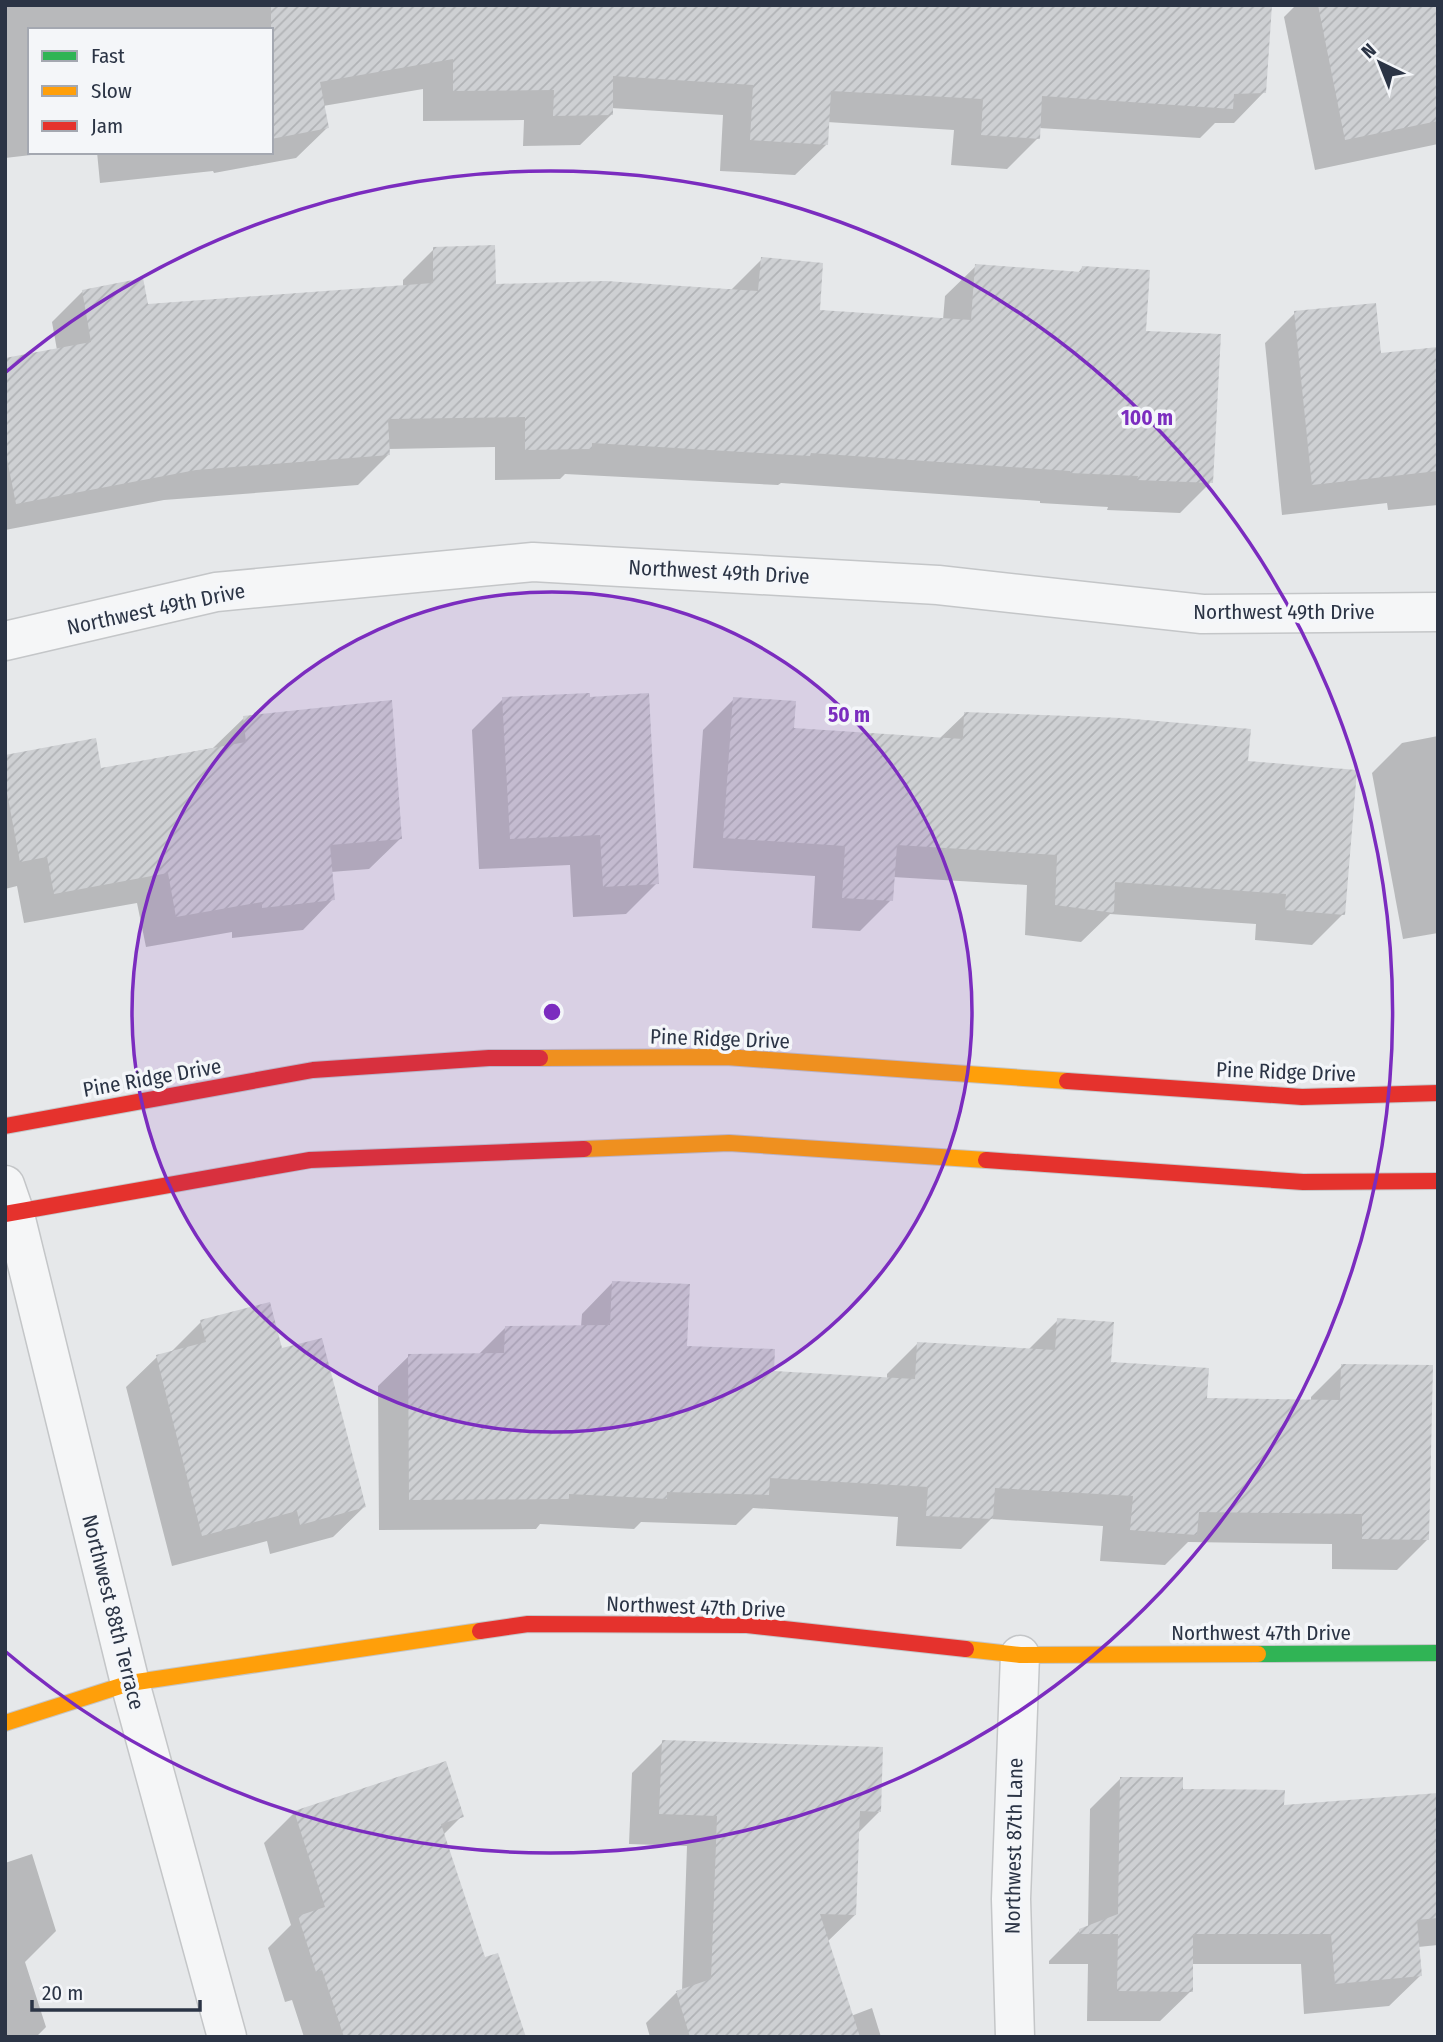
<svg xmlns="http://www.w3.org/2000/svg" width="1443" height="2042" viewBox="0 0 1443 2042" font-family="'Fira Sans Condensed',sans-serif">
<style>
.shadow{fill:#0003}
.building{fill:url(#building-hatch)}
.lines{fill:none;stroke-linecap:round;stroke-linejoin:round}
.street-casing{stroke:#c4c6c8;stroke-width:41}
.fast-casing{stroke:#c4c6c8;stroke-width:18}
.slow-casing{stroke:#c4c6c8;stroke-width:18}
.jam-casing{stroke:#c4c6c8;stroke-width:18}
.street{stroke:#f5f6f7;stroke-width:38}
.fast{stroke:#30b455;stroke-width:16}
.slow{stroke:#ff9f0a;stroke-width:16}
.jam{stroke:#e5322d;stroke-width:16}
.ring{fill:none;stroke:#7b2cbf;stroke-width:3.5}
.labels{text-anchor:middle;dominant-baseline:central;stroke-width:7;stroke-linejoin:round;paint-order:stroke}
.street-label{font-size:21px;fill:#2b3445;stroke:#f4f6f9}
.centre{fill:#7b2cbf;stroke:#f4f6f9;stroke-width:3.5}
.ring-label{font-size:21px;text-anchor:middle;font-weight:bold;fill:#7b2cbf;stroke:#f4f6f9;stroke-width:7;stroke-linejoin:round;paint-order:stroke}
</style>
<defs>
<pattern id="building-hatch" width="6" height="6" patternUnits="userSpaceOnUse" patternTransform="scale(1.75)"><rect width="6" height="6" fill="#ced0d3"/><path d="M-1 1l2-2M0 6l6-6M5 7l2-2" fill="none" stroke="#b1b3b6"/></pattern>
</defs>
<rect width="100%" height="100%" fill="#e6e8ea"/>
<g class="shadow">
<polygon points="5,5 1271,5 1264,92 1234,123 1215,123 1200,138 1039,128 1038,138 1007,169 951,165 954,130 827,122 826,145 795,175 720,171 723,115 611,108 611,115 580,145 523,146 524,120 423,121 423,89 323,106 327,128 296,158 214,173 213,171 100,183 97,152 271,152 271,30 30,30 30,152 57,152 5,158"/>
<polygon points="1296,5 1438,5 1438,144 1315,170 1284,17"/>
<polygon points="434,249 494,286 731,290 762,259 818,311 943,320 945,296 976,266 1077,274 1082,268 1145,332 1211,482 1180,513 1107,510 1108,507 1040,503 1040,501 781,483 778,485 565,474 560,479 495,480 495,447 388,449 388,455 358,485 164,500 5,530 5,360 57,350 52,322 83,291 147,306 403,287 403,280"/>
<polygon points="1295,313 1379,355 1438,349 1438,505 1388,510 1387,503 1282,515 1265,343"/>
<polygon points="503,699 657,883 626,914 573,917 570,865 479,869 472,730"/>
<polygon points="734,699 792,730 939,739 965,714 1247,763 1343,914 1312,945 1255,940 1256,924 1110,914 1081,942 1025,935 1027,885 893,877 891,900 860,931 812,928 815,876 693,868 703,730"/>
<polygon points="244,718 400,839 369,869 331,872 333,899 303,930 232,938 232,932 146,947 137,903 24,923 17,886 5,889 5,757 100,770 213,748"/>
<polygon points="1438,736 1438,933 1403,939 1372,773 1402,743"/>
<polygon points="612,1283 685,1348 772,1373 887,1379 887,1374 918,1343 1028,1350 1058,1320 1110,1363 1205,1400 1311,1401 1311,1397 1342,1366 1428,1539 1397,1570 1332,1569 1332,1544 1188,1542 1165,1565 1100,1561 1103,1526 991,1519 961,1549 896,1546 898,1517 753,1508 736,1525 641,1522 634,1529 540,1524 536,1529 379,1530 378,1386 409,1356 478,1355 505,1328 581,1327 582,1314"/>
<polygon points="201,1322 281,1351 364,1507 333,1537 270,1554 267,1541 172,1566 126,1387 157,1357 170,1353"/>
<polygon points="663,1742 879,1812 858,1833 855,1915 827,1942 851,2016 872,2008 881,2037 650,2037 646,2023 676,1993 682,1991 687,1846 629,1844 632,1773"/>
<polygon points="1120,1779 1181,1791 1283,1807 1438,1794 1438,1945 1418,1947 1420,1976 1389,2006 1304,2014 1301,1964 1191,1964 1191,1991 1160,2021 1087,2021 1088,1964 1049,1964 1049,1961 1079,1931 1088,1927 1090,1809"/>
<polygon points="295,1812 462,1816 443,1835 484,1960 515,2037 304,2037 292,2000 285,2002 268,1948 291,1925 264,1843"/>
<polygon points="32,1854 56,1931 25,1962 46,2027 36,2037 5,2037 5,1863"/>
</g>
<g class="building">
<polygon points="271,5 1272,5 1266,93 1234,94 1233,109 1042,96 1040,139 981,135 983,99 831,91 828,145 750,140 753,85 613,76 613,115 553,116 554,90 453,91 453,59 320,82 329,128 271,139"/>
<polygon points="1318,5 1438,5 1438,121 1345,140"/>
<polygon points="495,245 496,284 606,281 758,291 761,257 823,263 820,310 971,320 975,264 1081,272 1082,266 1150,270 1146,331 1221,334 1213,483 1137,480 1138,476 1070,473 1070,471 811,453 810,456 592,443 592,449 525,450 525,417 388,419 390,455 196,470 16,504 5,449 5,358 91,342 82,290 143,278 148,304 433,283 433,247"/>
<polygon points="1376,303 1381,353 1438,347 1438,471 1312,485 1294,311"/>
<polygon points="590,693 590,697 649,693 659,884 603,887 600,835 510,839 502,697"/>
<polygon points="733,697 796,701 794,728 963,739 964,712 1122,718 1251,729 1248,761 1357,770 1345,915 1285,910 1286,894 1115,882 1114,913 1055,905 1057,855 897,845 893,901 842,898 845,846 723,838"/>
<polygon points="392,700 402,839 330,845 335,900 262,908 262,902 176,917 168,873 54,894 47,857 20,862 5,782 5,755 96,738 101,768 246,742 243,716"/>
<polygon points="612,1281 690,1284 687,1346 775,1349 774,1371 915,1379 917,1342 1055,1350 1057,1318 1114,1322 1111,1362 1209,1368 1207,1398 1340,1400 1341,1364 1433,1365 1429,1540 1362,1539 1362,1514 1199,1512 1197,1535 1130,1530 1133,1496 995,1488 993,1519 926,1516 928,1487 770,1478 769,1495 667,1492 667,1499 569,1494 569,1499 409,1500 408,1354 504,1353 505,1326 610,1325"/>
<polygon points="270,1302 282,1348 322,1338 366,1507 300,1525 297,1511 202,1536 156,1355 206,1342 200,1320"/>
<polygon points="662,1740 883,1747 881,1812 860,1811 856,1915 820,1914 860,2037 690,2037 676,1991 711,1979 717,1816 659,1814"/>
<polygon points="446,1761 464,1817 441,1824 485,1957 498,1953 526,2037 344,2037 322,1970 316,1972 298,1916 325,1907 294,1811"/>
<polygon points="1120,1777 1183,1777 1183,1789 1285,1790 1284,1805 1438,1793 1438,1918 1417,1920 1422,1976 1335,1984 1331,1934 1193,1934 1193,1992 1117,1991 1118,1934 1079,1934 1079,1929 1118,1914"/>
</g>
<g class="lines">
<g class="street-casing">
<g id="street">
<polyline points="5,641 216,592 533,562 938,585 1202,614 1438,612"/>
<polyline points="5,1185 14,1211 130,1683 227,2037"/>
<polyline points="1015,2037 1011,1899 1020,1655"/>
</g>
</g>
<g class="fast-casing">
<polyline id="fast" points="1258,1654 1438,1653"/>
</g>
<g class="slow-casing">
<g id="slow">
<polyline points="540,1058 726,1057 1067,1081"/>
<polyline points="584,1149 729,1143 986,1160"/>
<polyline points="966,1649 1020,1655 1258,1654"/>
<polyline points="5,1723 130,1683 480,1631"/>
</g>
</g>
<g class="jam-casing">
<g id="jam">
<polyline points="1067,1081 1302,1097 1438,1093"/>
<polyline points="5,1126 313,1070 489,1058 540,1058"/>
<polyline points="986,1160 1303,1182 1438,1181"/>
<polyline points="5,1214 310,1160 584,1149"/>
<polyline points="480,1631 528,1624 747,1625 966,1649"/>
</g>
</g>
<use href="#street" class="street"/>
<use href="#fast" class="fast"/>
<use href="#slow" class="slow"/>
<use href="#jam" class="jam"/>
</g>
<circle cx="552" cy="1012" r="420" fill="#7b2cbf" fill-opacity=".12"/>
<g class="ring">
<circle cx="552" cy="1012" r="420"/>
<path d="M6 372A841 841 0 1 1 6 1652"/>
</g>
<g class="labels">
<g class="street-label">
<text transform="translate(719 572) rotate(3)">Northwest 49th Drive</text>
<text transform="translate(156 609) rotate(-12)">Northwest 49th Drive</text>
<text x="1284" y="612">Northwest 49th Drive</text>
<text transform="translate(720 1039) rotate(2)">Pine Ridge Drive</text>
<text transform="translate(1286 1072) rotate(2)">Pine Ridge Drive</text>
<text transform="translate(152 1078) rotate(-10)">Pine Ridge Drive</text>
<text transform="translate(696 1607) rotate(2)">Northwest 47th Drive</text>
<text transform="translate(113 1612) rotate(76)">Northwest 88th Terrace</text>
<text x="1261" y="1633">Northwest 47th Drive</text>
<text transform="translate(1014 1846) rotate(-89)">Northwest 87th Lane</text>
</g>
</g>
<circle cx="552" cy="1012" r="10" class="centre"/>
<g class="ring-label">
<text x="1147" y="425">100 m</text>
<text x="849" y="722">50 m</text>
</g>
<rect width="1443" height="2042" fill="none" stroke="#2b3445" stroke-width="14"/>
<rect x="28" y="28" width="245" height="126" fill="#f4f6f9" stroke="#a4a8b1" stroke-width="2"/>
<rect x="42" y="51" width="35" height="10" fill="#30b455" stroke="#a4a8b1" stroke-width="2"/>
<text x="91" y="63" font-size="21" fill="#2b3445">Fast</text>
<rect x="42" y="86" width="35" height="10" fill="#ff9f0a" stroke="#a4a8b1" stroke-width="2"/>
<text x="91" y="98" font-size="21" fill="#2b3445">Slow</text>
<rect x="42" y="121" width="35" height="10" fill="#e5322d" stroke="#a4a8b1" stroke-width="2"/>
<text x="91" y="133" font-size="21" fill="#2b3445">Jam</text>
<g transform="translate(1380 63) rotate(317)" stroke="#f4f6f9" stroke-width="5" paint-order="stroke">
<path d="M0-5L12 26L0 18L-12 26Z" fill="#2b3445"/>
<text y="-10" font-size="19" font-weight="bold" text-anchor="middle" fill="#2b3445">N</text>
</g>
<path d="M32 2000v10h168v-10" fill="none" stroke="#2b3445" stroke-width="3.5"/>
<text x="42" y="2000" font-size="21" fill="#2b3445" stroke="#f4f6f9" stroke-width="5" paint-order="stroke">20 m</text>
</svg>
